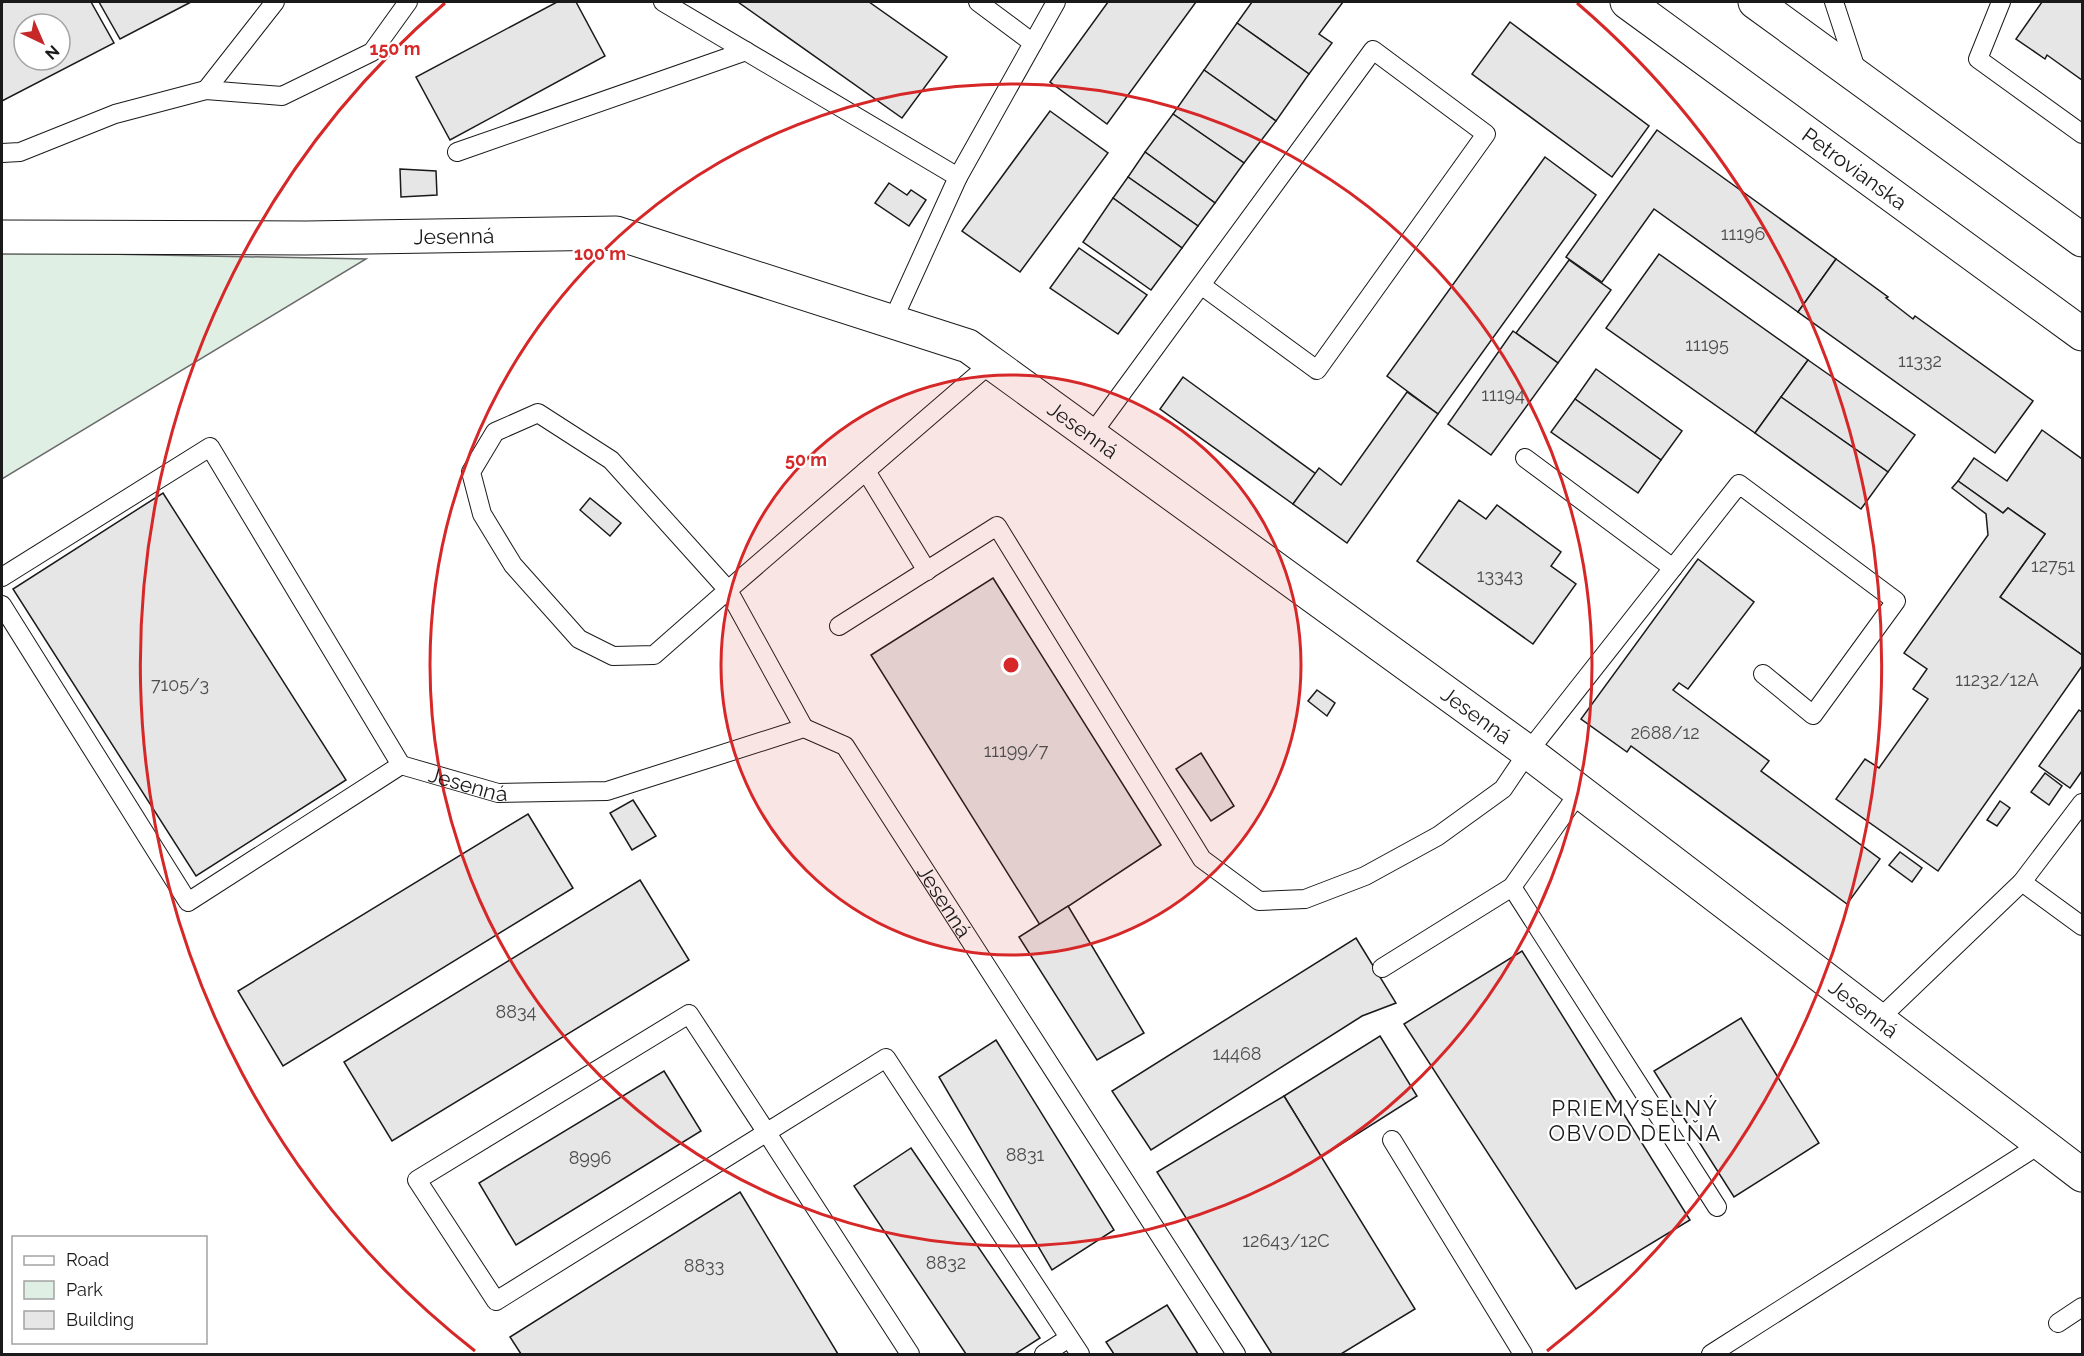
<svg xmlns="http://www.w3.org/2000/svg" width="2084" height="1356" viewBox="0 0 2084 1356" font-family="Raleway,sans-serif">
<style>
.green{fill:#e0efe3;stroke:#6a6a6a;stroke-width:1.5}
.building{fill:#e6e6e6;stroke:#1a1a1a;stroke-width:1.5;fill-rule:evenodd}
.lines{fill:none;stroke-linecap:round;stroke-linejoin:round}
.lane-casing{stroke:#1a1a1a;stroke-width:20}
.street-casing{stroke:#1a1a1a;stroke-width:35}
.primary-casing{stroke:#1a1a1a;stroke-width:35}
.lane{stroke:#fff;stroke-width:18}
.street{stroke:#fff;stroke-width:33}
.primary{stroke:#fff;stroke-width:33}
.ring{fill:none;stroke:#d62828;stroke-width:3}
.labels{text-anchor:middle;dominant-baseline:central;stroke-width:4.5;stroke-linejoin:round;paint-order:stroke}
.number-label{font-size:18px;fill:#4d4d4d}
.street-label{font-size:21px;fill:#1a1a1a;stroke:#fff}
.neighbourhood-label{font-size:22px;letter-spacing:1.5px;fill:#1a1a1a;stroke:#fff}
.centre{fill:#d62828;stroke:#fff;stroke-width:3}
.ring-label{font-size:18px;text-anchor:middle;font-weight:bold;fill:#d62828;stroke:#fff;stroke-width:4.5;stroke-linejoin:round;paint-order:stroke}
</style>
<rect width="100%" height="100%" fill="#fff"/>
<polygon class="green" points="2,252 366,259 2,479"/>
<g class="building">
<path d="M4,2H91L114,43L2,101V3ZM24,24H60V60H24Z"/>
<polygon points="99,2 191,2 120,39"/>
<polygon points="557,2 576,2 605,56 450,140 416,77"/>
<polygon points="738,2 869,2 947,57 902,118"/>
<polygon points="1108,2 1196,2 1107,124 1050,82"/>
<polygon points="1252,2 1343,2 1319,34 1332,43 1309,74 1237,23"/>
<polygon points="2042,2 2082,2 2082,80 2047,55 2045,59 2016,39"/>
<polygon points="1510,22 1649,126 1612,177 1472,74"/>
<polygon points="1237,23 1309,74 1276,121 1204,70"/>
<polygon points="1204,70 1276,121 1244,163 1173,114"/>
<polygon points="1050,111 1108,153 1020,272 962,231"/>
<polygon points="1173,114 1244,163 1215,203 1145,152"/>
<polygon points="1657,130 1836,259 1798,312 1654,209 1602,282 1566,257"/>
<polygon points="1145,152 1215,203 1198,226 1128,177"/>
<polygon points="1545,157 1596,195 1438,414 1387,376"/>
<polygon points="400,169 436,171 437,195 401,197"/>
<polygon points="1128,177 1198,226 1182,248 1113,198"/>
<polygon points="889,183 907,195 911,190 926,200 909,226 875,203"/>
<polygon points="1113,198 1182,248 1151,290 1083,242"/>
<polygon points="1079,248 1147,295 1118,334 1050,288"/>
<polygon points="1659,254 1808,360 1755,433 1606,328"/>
<polygon points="1836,259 1888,297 1886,298 1913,319 1915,316 2033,401 1995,453 1798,312"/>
<polygon points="1569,260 1611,290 1558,363 1516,333"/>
<polygon points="1513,331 1558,363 1491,455 1448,424"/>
<polygon points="1808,360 1915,435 1888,472 1781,397"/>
<polygon points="1596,369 1682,431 1661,460 1575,399"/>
<polygon points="1183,377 1316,474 1293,504 1160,409"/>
<polygon points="1407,392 1438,414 1347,543 1293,504 1319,468 1341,485"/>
<polygon points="1781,397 1888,472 1861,509 1755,433"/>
<polygon points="1575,399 1661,460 1638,493 1551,432"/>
<polygon points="2042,430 2082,459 2082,655 2000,597 2045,534 2008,508 2003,513 1958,481 1974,458 2007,481"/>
<polygon points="1958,481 2003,513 2008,508 2045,534 2000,597 2082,655 2082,666 1938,871 1836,799 1865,759 1879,768 1928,699 1913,689 1927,669 1904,653 1988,535 1986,514 1952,488"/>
<polygon points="163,493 346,780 196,876 13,589"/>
<polygon points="590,498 621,523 610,536 580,510"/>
<polygon points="1459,500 1486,519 1497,505 1561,552 1551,566 1576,584 1533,644 1417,561"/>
<polygon points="1698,559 1754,602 1688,689 1679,683 1673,690 1769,761 1761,771 1880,859 1847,904 1631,746 1627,752 1581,719"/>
<polygon points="993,578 1161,845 1040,925 871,655"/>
<polygon points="1317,690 1335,703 1327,716 1308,701"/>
<polygon points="2079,710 2082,712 2082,771 2070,788 2039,766"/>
<polygon points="1201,753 1234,806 1211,821 1176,769"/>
<polygon points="2045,773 2062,786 2049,805 2031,792"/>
<polygon points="633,800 656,836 632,850 610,813"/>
<polygon points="2000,801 2010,808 1997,826 1987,820"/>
<polygon points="528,814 573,888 283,1066 238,991"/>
<polygon points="1900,852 1922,868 1912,882 1889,865"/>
<polygon points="640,880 689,960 392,1141 344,1062"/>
<polygon points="1068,906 1144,1033 1097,1060 1019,937"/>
<polygon points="1356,938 1396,1003 1362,1016 1151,1150 1112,1091"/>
<polygon points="1522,951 1690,1220 1576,1289 1404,1024"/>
<polygon points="1741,1018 1819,1143 1734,1197 1654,1071"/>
<polygon points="1380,1036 1417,1096 1321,1157 1284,1096"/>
<polygon points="996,1040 1114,1230 1052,1270 939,1077"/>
<polygon points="664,1071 701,1131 516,1245 479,1183"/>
<polygon points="1284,1096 1415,1309 1341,1354 1272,1354 1157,1172"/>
<polygon points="911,1148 1040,1338 1015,1354 966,1354 854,1186"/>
<polygon points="740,1192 838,1354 521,1354 510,1337"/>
<polygon points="1167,1305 1198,1354 1114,1354 1106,1342"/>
</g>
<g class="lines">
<g class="lane-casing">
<g id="lane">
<polyline points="663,2 958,177"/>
<polyline points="978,2 1033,43"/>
<polyline points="1834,2 1857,72"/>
<polyline points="2001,2 1978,59 2082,134"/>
<polyline points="206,90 275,2"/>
<polyline points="457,152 746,51"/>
<polyline points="2,153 20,152 115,114 206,90 282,96 372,52 408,2"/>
<polyline points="892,322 958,177 1056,2"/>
<polygon points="538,413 611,460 728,590 654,655 613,656 579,639 513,565 482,514 471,472 495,432"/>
<polyline points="1091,435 1373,50 1486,134 1317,370 1201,285"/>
<polyline points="1525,458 1673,568"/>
<polyline points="866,471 927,571"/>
<polyline points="2,577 210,447 401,765"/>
<polyline points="2,605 188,902 401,765"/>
<polyline points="839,626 997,526 1202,859 1259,901 1305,899 1365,876 1438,836 1503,789 1528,752 1739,484 1896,601 1813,715 1763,674"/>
<polyline points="804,728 728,590 991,363"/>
<path id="s1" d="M401,765L498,793L607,791L804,728L845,746L1236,1354"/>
<polyline points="2022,882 2082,803"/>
<polyline points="1512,887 1717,1207"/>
<polyline points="1382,968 1512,887 1580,791"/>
<polyline points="1879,1019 2022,882 2082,926"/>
<polyline points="1392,1140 1523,1354"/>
<polyline points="2058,1323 2082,1307"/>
<polyline points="910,1354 776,1147 767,1133 689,1014 417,1180 496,1301 886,1058 1080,1354"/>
<polyline points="1044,1354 1069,1338"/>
<polyline points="1711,1354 2042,1143"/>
</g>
</g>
<g class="street-casing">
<g id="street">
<path id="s2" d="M2,237L306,238L616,233L968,346L1528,752L2082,1175"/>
</g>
</g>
<g class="primary-casing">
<g id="primary">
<path id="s3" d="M1627,2L2082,334"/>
<polyline points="1755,2 2082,240"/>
</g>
</g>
<use href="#lane" class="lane"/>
<use href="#street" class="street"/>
<use href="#primary" class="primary"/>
</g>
<circle cx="1011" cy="665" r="290" fill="#d62828" fill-opacity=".12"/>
<g class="ring">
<circle cx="1011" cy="665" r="290"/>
<circle cx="1011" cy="665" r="581"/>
<path d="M475 1351A871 871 0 0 1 445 3M1577 3A871 871 0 0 1 1547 1351"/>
</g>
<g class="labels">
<g class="number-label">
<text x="1743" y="233">11196</text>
<text x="1707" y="344">11195</text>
<text x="1920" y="360">11332</text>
<text x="1503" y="394">11194</text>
<text x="2053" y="565">12751</text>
<text x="1500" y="575">13343</text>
<text x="1997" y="679">11232/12A</text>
<text x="180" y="684">7105/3</text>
<text x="1665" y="732">2688/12</text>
<text x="1016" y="750">11199/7</text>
<text x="516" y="1011">8834</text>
<text x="1237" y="1053">14468</text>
<text x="1025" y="1154">8831</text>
<text x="590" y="1157">8996</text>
<text x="1286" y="1240">12643/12C</text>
<text x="946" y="1262">8832</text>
<text x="704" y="1265">8833</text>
</g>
<g class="street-label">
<text stroke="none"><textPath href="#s3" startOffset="282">Petrovianska</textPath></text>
<text stroke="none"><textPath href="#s2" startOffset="452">Jesenná</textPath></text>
<text stroke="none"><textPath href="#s2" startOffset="1126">Jesenná</textPath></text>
<text stroke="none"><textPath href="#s2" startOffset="1612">Jesenná</textPath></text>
<text stroke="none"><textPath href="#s1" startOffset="70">Jesenná</textPath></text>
<text stroke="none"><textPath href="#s1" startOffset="646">Jesenná</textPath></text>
<text stroke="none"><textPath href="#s2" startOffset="2098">Jesenná</textPath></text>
</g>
<g class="neighbourhood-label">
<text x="1635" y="1108">PRIEMYSELNÝ<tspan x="1635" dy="25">OBVOD DELŇA</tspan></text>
</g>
</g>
<circle cx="1011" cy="665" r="9" class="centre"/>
<g class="ring-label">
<text x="395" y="55">150 m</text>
<text x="600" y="260">100 m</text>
<text x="806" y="466">50 m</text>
</g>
<rect width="2084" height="1356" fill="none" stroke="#1a1a1a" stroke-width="6"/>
<rect x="12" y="1236" width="195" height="108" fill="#ffffff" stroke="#a3a3a3" stroke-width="1.5"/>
<rect x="24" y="1256" width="30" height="9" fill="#ffffff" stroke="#a3a3a3" stroke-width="1.5"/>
<text x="66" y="1266" font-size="18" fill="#1a1a1a">Road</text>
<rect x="24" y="1281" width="30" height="18" fill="#e0efe3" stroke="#a3a3a3" stroke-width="1.5"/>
<text x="66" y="1296" font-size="18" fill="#1a1a1a">Park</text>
<rect x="24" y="1311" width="30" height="18" fill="#e6e6e6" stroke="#a3a3a3" stroke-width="1.5"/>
<text x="66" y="1326" font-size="18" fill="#1a1a1a">Building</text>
<g transform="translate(42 42) rotate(136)"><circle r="28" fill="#ffffff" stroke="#a3a3a3" stroke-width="1.5"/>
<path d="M0-4.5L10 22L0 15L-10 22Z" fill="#c62828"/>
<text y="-9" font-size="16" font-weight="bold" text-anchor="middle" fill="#1a1a1a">N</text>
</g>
</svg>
